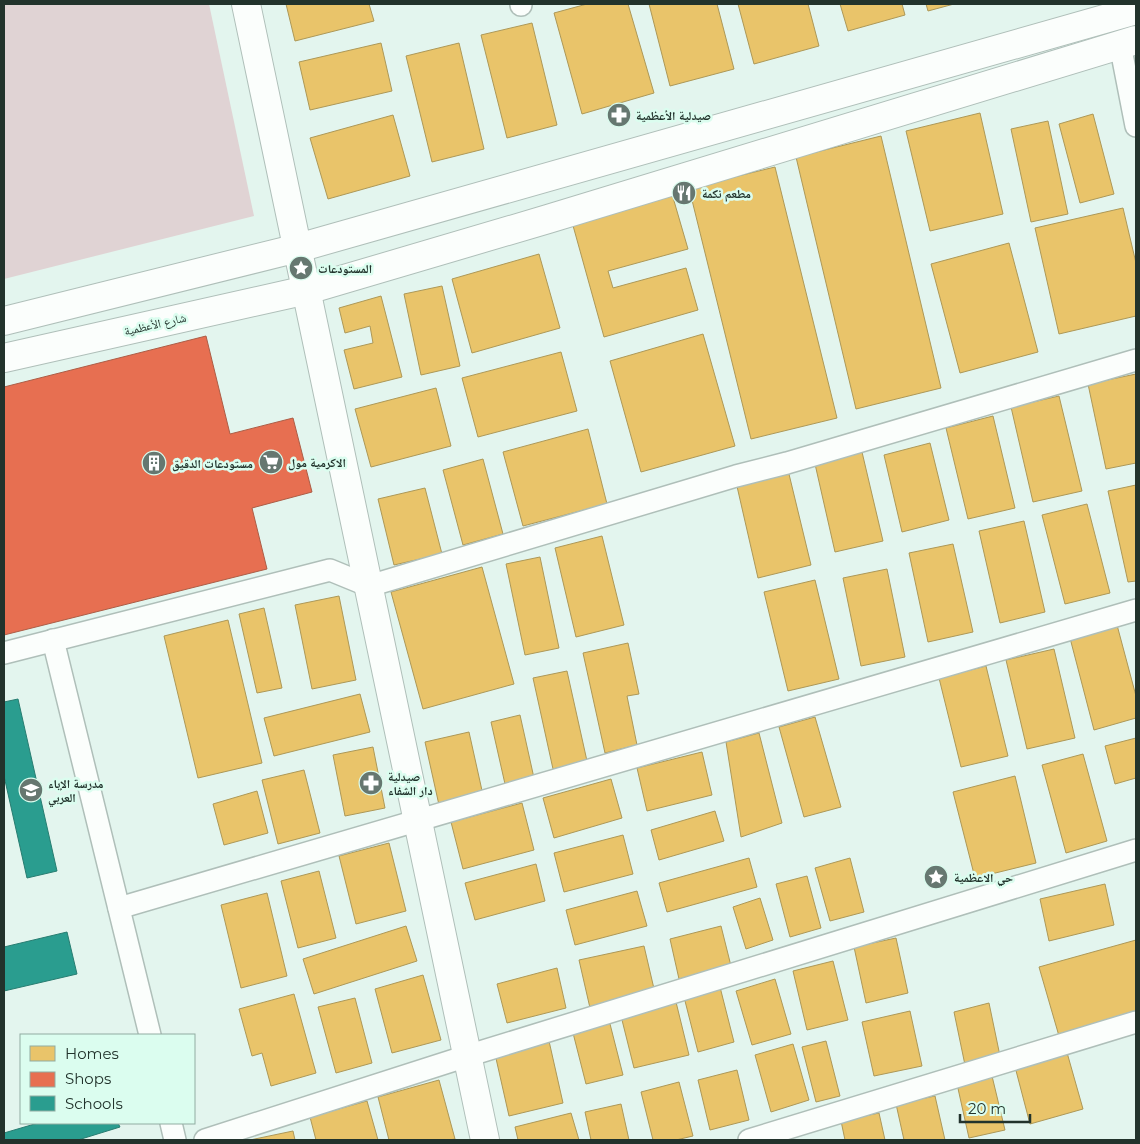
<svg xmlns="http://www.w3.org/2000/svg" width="1140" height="1144" viewBox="0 0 1140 1144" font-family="Montserrat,'Noto Naskh Arabic',sans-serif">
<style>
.green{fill:#e0d3d4}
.homes{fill:#e9c46a;stroke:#ad9857}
.shops{fill:#e76f51;stroke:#ac5d46}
.schools{fill:#2a9d8f;stroke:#287d71}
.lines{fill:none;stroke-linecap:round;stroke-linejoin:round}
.minor-casing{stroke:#afbfb9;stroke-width:24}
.tertiary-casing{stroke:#afbfb9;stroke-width:30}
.secondary-casing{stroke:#afbfb9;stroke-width:30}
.minor{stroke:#fbfefc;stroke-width:21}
.tertiary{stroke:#fbfefc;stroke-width:28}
.secondary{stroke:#fbfefc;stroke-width:28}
.labels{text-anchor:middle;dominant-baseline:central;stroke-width:5;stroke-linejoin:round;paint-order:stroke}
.poi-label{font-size:12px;font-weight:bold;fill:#22332c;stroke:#dbfdef;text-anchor:start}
.street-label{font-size:12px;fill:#22332c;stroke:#dbfdef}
</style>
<rect width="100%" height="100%" fill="#e3f5ee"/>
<polygon class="green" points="4,4 209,4 254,216 4,279"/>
<g class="homes">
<polygon points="286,4 369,4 374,21 295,41"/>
<polygon points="587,4 628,4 654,93 582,114 554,13"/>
<polygon points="649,4 717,4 734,69 670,86"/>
<polygon points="738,4 808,4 819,46 754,64"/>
<polygon points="840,4 902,4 905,15 848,31"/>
<polygon points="926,4 954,4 928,11"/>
<polygon points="532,23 557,125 507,138 481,35"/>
<polygon points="381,43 392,91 310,110 299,62"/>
<polygon points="459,43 484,149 432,162 406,56"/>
<polygon points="980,113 1003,214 930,231 906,131"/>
<polygon points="1093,114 1114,194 1080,203 1059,124"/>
<polygon points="393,115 410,176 328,199 310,138"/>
<polygon points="1048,121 1068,214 1031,222 1011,129"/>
<polygon points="881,136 941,388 856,409 796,157"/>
<polygon points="775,167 837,418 751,439 689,188"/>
<polygon points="672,194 688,249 608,271 613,288 686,268 698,310 604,337 572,222"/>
<polygon points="1123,208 1136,263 1136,316 1059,334 1035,228"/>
<polygon points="1009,243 1038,352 960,373 931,264"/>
<polygon points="539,254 560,328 472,353 452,279"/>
<polygon points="442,286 460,366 421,375 404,294"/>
<polygon points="381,296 402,377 354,389 344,350 373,343 370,326 345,333 339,308"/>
<polygon points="703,334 735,446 641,472 610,361"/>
<polygon points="561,352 577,411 478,437 462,378"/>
<polygon points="1136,374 1136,463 1106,469 1088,384"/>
<polygon points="436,388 451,446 371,467 355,409"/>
<polygon points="1059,396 1082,491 1033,502 1011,407"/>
<polygon points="993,416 1015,508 968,519 946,428"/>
<polygon points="588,429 607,504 523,526 503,452"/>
<polygon points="930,443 949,520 902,532 884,455"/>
<polygon points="862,452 883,541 835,552 815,464"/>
<polygon points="483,459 503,534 463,545 443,470"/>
<polygon points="788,470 811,565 758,578 736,482"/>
<polygon points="1136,485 1136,581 1128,582 1108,491"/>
<polygon points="425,488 442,554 394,565 378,499"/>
<polygon points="1087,504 1110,593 1065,604 1042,515"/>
<polygon points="1024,521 1045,612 1000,623 979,531"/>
<polygon points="602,536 624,625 576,637 555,548"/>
<polygon points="953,544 973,632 928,642 909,553"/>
<polygon points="540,557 559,648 525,655 506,564"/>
<polygon points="482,567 514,684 423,709 391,592"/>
<polygon points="887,569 905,657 861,666 843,578"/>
<polygon points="815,580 839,679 788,691 764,592"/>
<polygon points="339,596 356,680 312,689 295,605"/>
<polygon points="264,608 282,688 257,693 239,614"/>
<polygon points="228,620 262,763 198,778 164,636"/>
<polygon points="1117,625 1136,696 1136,718 1094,730 1070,638"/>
<polygon points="628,643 639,694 627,696 637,745 605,753 583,653"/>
<polygon points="1054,649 1075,738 1027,749 1006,660"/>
<polygon points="986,666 1008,756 961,767 939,678"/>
<polygon points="567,671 587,761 553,769 533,678"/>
<polygon points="360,694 370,732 274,756 264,718"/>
<polygon points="520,715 534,778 505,784 491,722"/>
<polygon points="815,717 841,807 804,817 779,727"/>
<polygon points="469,732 483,795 439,805 425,742"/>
<polygon points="759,733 782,823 741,837 726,742"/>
<polygon points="1136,738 1136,778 1115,784 1105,746"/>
<polygon points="373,747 385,808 345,816 333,755"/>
<polygon points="702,752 712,795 647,811 637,768"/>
<polygon points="1083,754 1107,841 1066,853 1042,765"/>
<polygon points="304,770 320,833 278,844 262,780"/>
<polygon points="1015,776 1036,863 975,878 953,792"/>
<polygon points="611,779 622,818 554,838 543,798"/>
<polygon points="257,791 268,833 224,845 213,804"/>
<polygon points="522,803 534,850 463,869 451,822"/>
<polygon points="715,811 724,841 659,860 651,830"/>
<polygon points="623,835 633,874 564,892 554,853"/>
<polygon points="389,843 406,911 356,924 339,856"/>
<polygon points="749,858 757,887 667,912 659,883"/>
<polygon points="850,858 864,912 830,921 815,868"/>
<polygon points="536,864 545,901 475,920 465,883"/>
<polygon points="319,871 336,938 298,948 281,881"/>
<polygon points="807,876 821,928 790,937 776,884"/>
<polygon points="1105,884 1114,925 1049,941 1040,899"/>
<polygon points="637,891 647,926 575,945 566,910"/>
<polygon points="267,893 287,976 241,988 221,905"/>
<polygon points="760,898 773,940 746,949 733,907"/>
<polygon points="406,926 417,961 314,994 303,959"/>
<polygon points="721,926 731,966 679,979 670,939"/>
<polygon points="896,938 908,993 866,1003 854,947"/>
<polygon points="1136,940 1136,1011 1059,1036 1039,967"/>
<polygon points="644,946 655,993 590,1008 579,960"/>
<polygon points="833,961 848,1020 807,1030 793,971"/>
<polygon points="557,968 566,1008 507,1023 497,984"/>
<polygon points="423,975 441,1040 392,1053 375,989"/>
<polygon points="775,979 791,1034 752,1045 736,991"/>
<polygon points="720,987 734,1042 698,1052 684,997"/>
<polygon points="294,994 316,1073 271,1086 262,1053 252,1056 239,1009"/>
<polygon points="355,998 372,1063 336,1073 318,1007"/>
<polygon points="676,1002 689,1055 634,1068 621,1016"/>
<polygon points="989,1003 1000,1056 965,1065 954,1012"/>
<polygon points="910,1011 922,1066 874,1076 862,1022"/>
<polygon points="609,1020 623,1075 586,1084 572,1029"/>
<polygon points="549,1041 563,1103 509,1116 495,1054"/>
<polygon points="826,1041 840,1096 816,1102 802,1047"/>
<polygon points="793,1044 809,1100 771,1112 755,1055"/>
<polygon points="1066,1049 1083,1109 1030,1124 1014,1063"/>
<polygon points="737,1070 749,1120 710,1130 698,1080"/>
<polygon points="992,1076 1005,1130 969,1138 957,1084"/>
<polygon points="439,1080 455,1139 449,1140 389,1140 378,1097"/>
<polygon points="679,1082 693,1136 676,1140 653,1140 641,1092"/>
<polygon points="935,1096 945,1140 904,1140 896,1104"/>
<polygon points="367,1101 378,1140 316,1140 310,1117"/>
<polygon points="621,1104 629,1140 591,1140 585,1112"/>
<polygon points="571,1113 579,1140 518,1140 515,1127"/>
<polygon points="879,1113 885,1140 845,1140 841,1121"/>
<polygon points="293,1131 295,1140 250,1140"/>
</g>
<polygon class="shops" points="206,336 230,434 293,418 312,492 252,508 267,569 4,635 4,387"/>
<g class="schools">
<polygon points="18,699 57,871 27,878 4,776 4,702"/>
<polygon points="67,932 77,974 4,991 4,947"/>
<polygon points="38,1123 118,1123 120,1127 78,1140 4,1140 4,1133"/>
</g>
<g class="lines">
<g class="minor-casing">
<g id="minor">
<polyline points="521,4 521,5"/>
<polyline points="1120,44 1136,126"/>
<polyline points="53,640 150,1035"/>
<polyline points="4,653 330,570 369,586 736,476 787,463 1136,360"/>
<polyline points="119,908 1136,610"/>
<polyline points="171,1123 175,1140"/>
<polyline points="205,1140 467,1056 1136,850"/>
<polyline points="749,1140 1136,1022"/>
</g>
</g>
<g class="tertiary-casing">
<g id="tertiary">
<polyline points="4,321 298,248 1136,10"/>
<polyline points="4,358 307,290 548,219 1136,40"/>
</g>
</g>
<g class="secondary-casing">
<polyline id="secondary" points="246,4 485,1140"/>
</g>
<use href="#minor" class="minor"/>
<use href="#tertiary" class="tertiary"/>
<use href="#secondary" class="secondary"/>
</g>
<defs>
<g id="pharmacy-disc" transform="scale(1.25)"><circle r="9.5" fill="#667770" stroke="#dbfdef"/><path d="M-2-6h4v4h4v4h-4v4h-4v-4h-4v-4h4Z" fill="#fff"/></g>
<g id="restaurant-disc" transform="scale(1.25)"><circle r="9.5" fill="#667770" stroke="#dbfdef"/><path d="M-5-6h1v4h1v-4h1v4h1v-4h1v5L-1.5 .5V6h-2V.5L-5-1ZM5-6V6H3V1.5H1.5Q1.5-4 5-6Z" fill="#fff"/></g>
<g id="sight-disc" transform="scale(1.25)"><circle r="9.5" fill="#667770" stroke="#dbfdef"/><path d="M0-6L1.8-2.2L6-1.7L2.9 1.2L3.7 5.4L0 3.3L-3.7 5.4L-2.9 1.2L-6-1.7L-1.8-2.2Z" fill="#fff"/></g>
<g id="supermarket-disc" transform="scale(1.25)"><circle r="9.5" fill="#667770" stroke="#dbfdef"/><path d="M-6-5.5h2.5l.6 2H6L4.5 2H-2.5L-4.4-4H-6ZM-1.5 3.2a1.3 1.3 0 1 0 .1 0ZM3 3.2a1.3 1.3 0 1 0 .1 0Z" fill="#fff"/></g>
<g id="building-disc" transform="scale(1.25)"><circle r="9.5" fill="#667770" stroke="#dbfdef"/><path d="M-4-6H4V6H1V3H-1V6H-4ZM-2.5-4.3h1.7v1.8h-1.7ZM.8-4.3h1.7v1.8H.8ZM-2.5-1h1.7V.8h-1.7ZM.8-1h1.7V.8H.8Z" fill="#fff"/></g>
<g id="school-disc" transform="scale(1.25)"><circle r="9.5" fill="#667770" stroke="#dbfdef"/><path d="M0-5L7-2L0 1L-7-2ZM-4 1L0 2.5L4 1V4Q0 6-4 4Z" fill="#fff"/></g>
</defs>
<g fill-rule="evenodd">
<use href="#pharmacy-disc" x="619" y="115"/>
<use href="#restaurant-disc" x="684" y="193"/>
<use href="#sight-disc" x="301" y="268"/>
<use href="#supermarket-disc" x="271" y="462"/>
<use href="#building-disc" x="154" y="463"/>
<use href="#pharmacy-disc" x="371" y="783"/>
<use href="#school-disc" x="31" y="790"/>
<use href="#sight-disc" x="936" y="877"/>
</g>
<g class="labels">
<g class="poi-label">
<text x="636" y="115">صيدلية الأعظمية</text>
<text x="702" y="193">مطعم نكمة</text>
<text x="318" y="268">المستودعات</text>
<text x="288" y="462">الاكرمية مول</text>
<text x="172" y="463">مستودعات الدقيق</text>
<text x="388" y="776">صيدلية<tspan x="388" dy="14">دار الشفاء</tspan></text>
<text x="48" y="783">مدرسة الإباء<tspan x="48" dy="14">العربي</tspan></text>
<text x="954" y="877">حي الاعظمية</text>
</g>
<g class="street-label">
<text transform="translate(155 324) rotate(-13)">شارع الأعظمية</text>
</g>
</g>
<rect width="1140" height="1144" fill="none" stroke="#22332c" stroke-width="10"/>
<rect x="20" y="1034" width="175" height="90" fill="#dbfdef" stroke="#91aca1"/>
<rect x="30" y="1046" width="25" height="15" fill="#e9c46a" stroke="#91aca1"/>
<text x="65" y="1059" font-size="15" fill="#22332c">Homes</text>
<rect x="30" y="1072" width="25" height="15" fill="#e76f51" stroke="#91aca1"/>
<text x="65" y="1084" font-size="15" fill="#22332c">Shops</text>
<rect x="30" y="1096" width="25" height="15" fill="#2a9d8f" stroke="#91aca1"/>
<text x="65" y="1109" font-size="15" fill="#22332c">Schools</text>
<path d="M960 1114v8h70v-8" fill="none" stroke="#22332c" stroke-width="2.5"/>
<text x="968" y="1114" font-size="15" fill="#22332c" stroke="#dbfdef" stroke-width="4" paint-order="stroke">20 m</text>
</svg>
